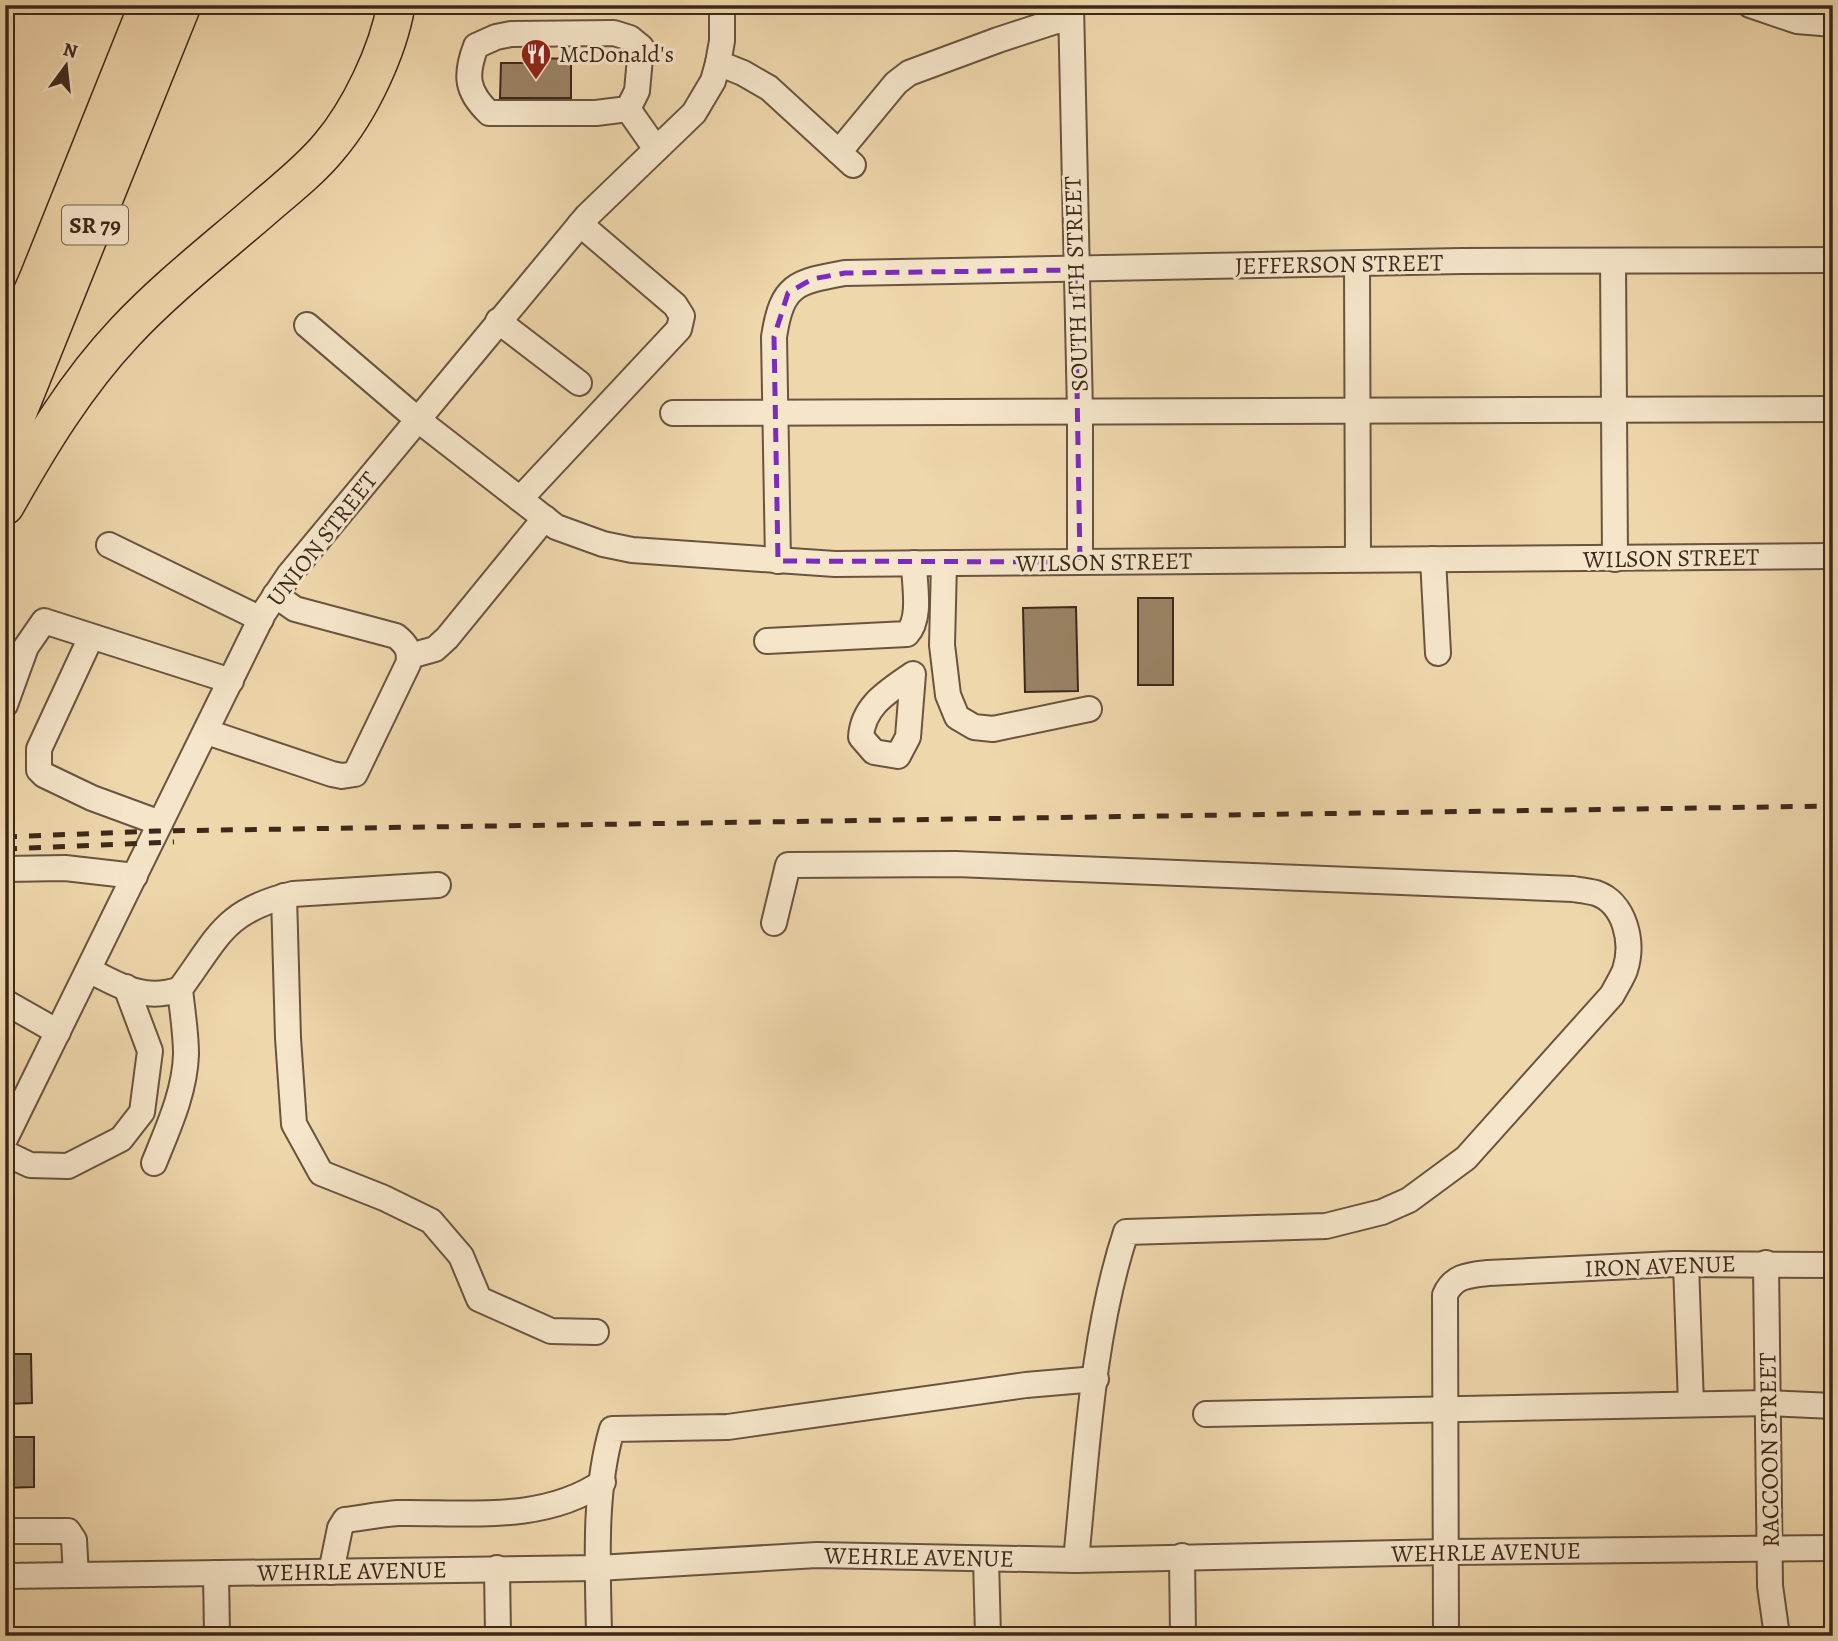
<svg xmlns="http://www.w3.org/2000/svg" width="1838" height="1641" viewBox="0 0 1838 1641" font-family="Alegreya,serif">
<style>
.building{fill:#9a8366;stroke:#3d281b;stroke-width:2}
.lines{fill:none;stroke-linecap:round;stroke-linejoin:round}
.minor-casing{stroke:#6a543f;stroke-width:28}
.highway-casing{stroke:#3d281b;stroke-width:40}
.minor{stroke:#f5e5c9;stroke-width:24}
.highway{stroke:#efd7ac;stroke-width:37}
.rail{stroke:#3d281b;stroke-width:5;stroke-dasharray:12 12;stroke-linecap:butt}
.marked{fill:none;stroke:#7b2cbf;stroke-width:5;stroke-dasharray:14 9;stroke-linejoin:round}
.labels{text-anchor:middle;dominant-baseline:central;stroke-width:6;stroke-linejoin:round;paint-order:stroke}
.shield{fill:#f5e5c9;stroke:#74614f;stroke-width:2}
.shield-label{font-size:23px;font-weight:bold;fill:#3d281b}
.poi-label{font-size:24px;fill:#3d281b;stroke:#f5e5c9;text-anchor:start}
.street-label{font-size:24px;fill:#3d281b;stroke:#f5e5c9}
</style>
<rect width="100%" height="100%" fill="#efd7ac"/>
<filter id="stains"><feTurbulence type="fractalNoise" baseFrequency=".00286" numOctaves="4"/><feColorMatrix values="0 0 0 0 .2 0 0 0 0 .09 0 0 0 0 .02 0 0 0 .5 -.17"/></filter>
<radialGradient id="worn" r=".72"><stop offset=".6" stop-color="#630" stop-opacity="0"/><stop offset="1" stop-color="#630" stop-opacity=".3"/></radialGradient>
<g class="building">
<polygon points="536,58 571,59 571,98 500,98 501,63 536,63"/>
<rect x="1138" y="598" width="35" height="87"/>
<polygon points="1076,607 1078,691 1025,692 1023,608"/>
<polygon points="5,1354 31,1354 32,1403 5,1404"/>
<polygon points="5,1437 34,1437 34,1487 5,1488"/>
</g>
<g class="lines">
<g class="minor-casing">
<g id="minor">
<polyline points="1071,5 1080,412 1080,562"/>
<polyline points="1750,5 1797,21 1833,24"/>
<path d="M614,33L630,38L641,47L637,91L628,109L596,113H489C466,91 465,75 476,46L496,37L511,34Z"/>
<polyline points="718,63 743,73 769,88 853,165"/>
<polyline points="628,109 656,149"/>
<polyline points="839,152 896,83 909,73 998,40 1053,22 1071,19"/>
<polyline points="1613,261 1615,559"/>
<polyline points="1357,264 1358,559"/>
<polyline points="498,321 579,383"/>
<polyline points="307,325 417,419 556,527 603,544 632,550 835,564 1833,556"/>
<polyline points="673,413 1833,409"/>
<polyline points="520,499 679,329 682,316 675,305 580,224"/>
<polyline points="109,545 261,619"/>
<polyline points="1433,559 1438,653"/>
<path d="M778,561L774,337C782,284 796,282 845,273L1461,261L1833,260"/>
<polyline points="944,563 942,645 948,695 957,717 974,727 993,729 1089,709"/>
<polyline points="91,637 39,749 39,770 44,775 92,798 160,823"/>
<path d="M767,641L907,634C922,618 914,584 914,563"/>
<polyline points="410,656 435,649 447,638 545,518"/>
<path d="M913,674L908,737L898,756L874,752L861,737C863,705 889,691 913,674Z"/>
<polyline points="5,705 26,647 44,621 231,681"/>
<path d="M207,732L332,774L342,776L355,774L408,664C411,651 406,644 396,636L295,609L275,595"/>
<polyline points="5,869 65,868 135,876"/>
<polyline points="284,896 288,1038 294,1124 321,1173 384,1198 431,1221 461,1256 479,1299 551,1331 596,1332"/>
<path d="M774,923L788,865L956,864L1573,889C1580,890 1589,891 1596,893C1625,903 1634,942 1625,970C1622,978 1616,987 1612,995L1466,1158L1409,1200L1382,1212L1326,1226L1126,1232C1092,1335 1087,1452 1076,1560"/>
<path d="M89,970C120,986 145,1002 180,989"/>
<polyline points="5,1002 58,1032"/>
<polyline points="5,1139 263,614 289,575 587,216 694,113 713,81 718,63 722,41 722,5"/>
<polyline points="5,1153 30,1165 68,1166 121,1139 142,1112 150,1051 126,987"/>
<path d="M154,1163C168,1128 185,1092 186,1054C186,1032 182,1010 180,989C219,936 224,911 293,894L438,885"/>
<polyline points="1766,1263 1770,1586 1777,1636"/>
<polyline points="1686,1264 1691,1404"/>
<polyline points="1206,1414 1769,1403 1833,1406"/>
<polyline points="5,1531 68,1531 74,1540 76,1575"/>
<polyline points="1182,1556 1183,1636"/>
<polyline points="986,1559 988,1636"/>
<polyline points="497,1568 498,1636"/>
<path d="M331,1572L340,1528L345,1520C362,1518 381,1514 398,1513C467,1512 543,1523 603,1482"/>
<polyline points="216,1573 217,1636"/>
<polyline points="5,1576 598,1568 817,1555 1076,1560 1447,1552 1833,1548"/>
<path d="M599,1636C598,1568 593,1494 612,1429L728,1427L1026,1385L1096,1379"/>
<path d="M1446,1636L1445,1295C1453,1276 1469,1275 1488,1273L1674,1264L1833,1265"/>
</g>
</g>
<g class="highway-casing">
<g id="highway">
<polyline points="5,355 39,277 148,5"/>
<polyline points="5,444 182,5"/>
<path d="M5,506C40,444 76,384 125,332C168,286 219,247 267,205C288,187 311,169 329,147C359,112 388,52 396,5"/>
</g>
</g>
<use href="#minor" class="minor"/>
<use href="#highway" class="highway"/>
<g class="rail">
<polyline points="5,837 156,831 1833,806"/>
<polyline points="5,849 174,842"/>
</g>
</g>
<path class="marked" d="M1075,270L1080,562L778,561L774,337L788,293L812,279L845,273Z"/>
<defs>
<g id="restaurant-pin" transform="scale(1.575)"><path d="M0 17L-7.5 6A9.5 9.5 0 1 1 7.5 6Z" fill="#8f2418" stroke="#f5e5c9"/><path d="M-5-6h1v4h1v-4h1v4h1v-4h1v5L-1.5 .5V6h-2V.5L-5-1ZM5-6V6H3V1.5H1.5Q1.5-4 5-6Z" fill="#fff"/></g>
</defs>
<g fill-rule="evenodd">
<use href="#restaurant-pin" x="536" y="54"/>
</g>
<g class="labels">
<rect class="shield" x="62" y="205.5" width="66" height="39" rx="5"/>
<g class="shield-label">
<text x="95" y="225">SR 79</text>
</g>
<g class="poi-label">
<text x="559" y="54">McDonald's</text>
</g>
<g class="street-label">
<text transform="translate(1339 264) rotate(-1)">JEFFERSON STREET</text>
<text transform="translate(1076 284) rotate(-92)">SOUTH 11TH STREET</text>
<text transform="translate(322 539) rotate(-52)">UNION STREET</text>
<text transform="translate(1671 558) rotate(-1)">WILSON STREET</text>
<text transform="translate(1104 562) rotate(-1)">WILSON STREET</text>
<text transform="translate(1660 1266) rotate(-2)">IRON AVENUE</text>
<text transform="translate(1769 1450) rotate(-91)">RACCOON STREET</text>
<text transform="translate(1486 1552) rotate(-1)">WEHRLE AVENUE</text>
<text transform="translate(919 1557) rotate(1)">WEHRLE AVENUE</text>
<text transform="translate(352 1571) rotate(-1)">WEHRLE AVENUE</text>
</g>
</g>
<rect width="1838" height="1641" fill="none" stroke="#efd7ac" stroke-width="28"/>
<rect x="7" y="7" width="1824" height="1627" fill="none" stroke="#3d281b" stroke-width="3.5"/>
<rect x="14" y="14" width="1810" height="1613" fill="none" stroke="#3d281b" stroke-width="2"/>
<g transform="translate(66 66) rotate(15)" stroke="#f5e5c9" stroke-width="5" paint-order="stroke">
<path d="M0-5L12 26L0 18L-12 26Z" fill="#3d281b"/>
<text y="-10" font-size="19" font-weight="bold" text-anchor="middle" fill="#3d281b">N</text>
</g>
<rect width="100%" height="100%" filter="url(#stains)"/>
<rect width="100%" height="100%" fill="url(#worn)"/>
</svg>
